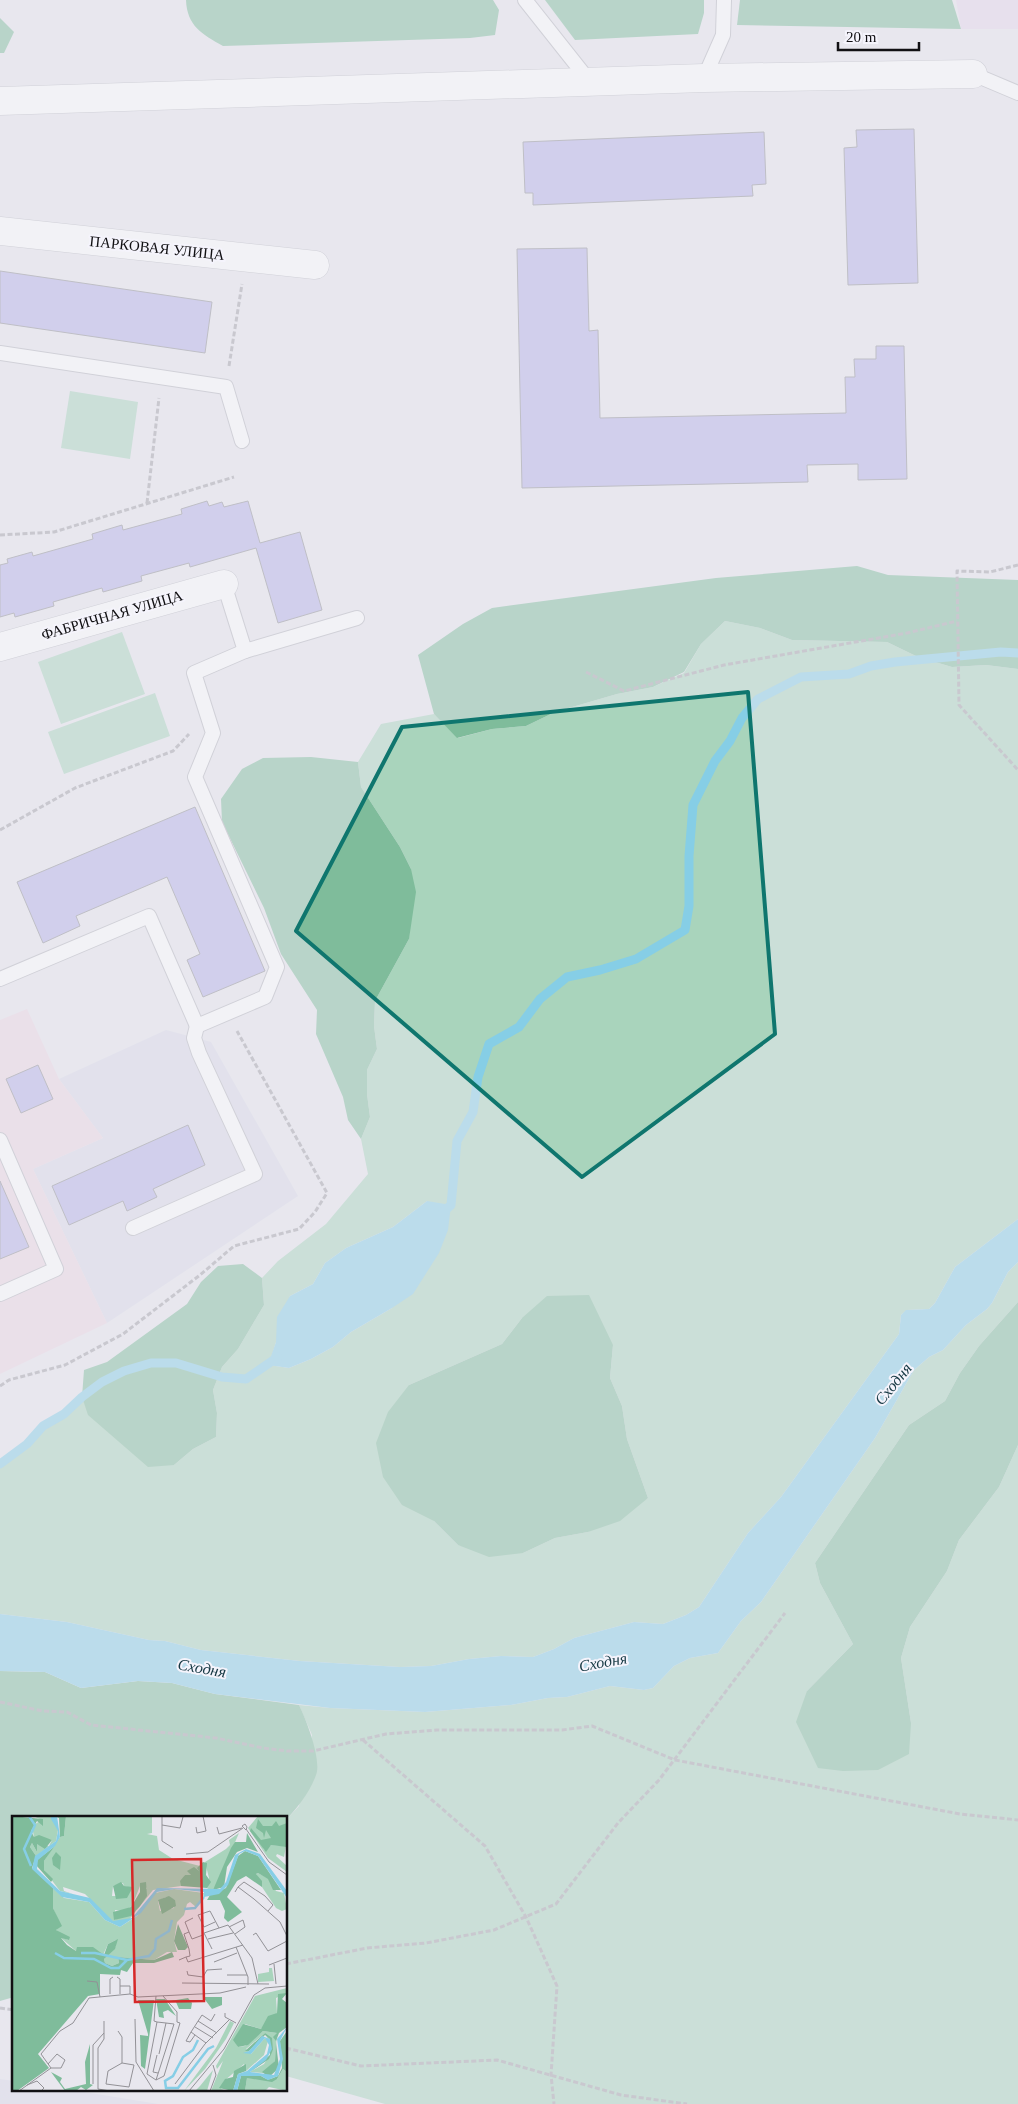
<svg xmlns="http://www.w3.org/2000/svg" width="1018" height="2104" viewBox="0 0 1018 2104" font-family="Georgia,serif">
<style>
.built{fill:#dbdae8}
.industrial{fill:#e7d8eb}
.education{fill:#eed7e3}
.green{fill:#a9d4bc;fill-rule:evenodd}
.forest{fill:#7fbc9b}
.water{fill:#86cee6}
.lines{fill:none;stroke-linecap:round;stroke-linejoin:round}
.stream{stroke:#86cee6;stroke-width:9}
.building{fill:#b6b1e9;stroke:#8e8e94}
.service-casing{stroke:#b6b6bd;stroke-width:16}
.minor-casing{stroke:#b6b6bd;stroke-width:29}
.path{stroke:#a4a3a9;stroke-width:3;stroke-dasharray:5 2.5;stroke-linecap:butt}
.service{stroke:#fff;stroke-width:14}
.minor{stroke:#fff;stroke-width:28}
.marked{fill:none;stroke:#0f766e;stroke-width:4;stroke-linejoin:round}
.labels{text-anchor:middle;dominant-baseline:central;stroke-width:4;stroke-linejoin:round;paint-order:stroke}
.street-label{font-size:15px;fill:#111013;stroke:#f5f4fc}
.water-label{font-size:16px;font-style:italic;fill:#173944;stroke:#f5f4fc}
.inset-river{fill:none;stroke:#86cee6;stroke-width:2.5}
.inset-road{fill:none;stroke:#929196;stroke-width:1}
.view{fill:#d62828;fill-opacity:0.15;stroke:#d62828;stroke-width:2.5}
.inset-edge{fill:none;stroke:#111013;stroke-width:2.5}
</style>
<rect width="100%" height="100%" fill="#e8e7ee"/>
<g class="built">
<polygon points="166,1030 211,1042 298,1196 107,1323 33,1169 103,1138 59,1079"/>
<polygon points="0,2079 14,2081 14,2090 72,2090 158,2104 0,2104"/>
</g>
<polygon class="industrial" points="956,0 1018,0 1018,29 961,29"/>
<polygon class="education" points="27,1009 59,1079 103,1138 33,1169 107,1323 0,1374 0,1020"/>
<g class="green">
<polygon points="70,391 138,402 130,459 61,448"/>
<path d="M725,621L760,628L792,640L887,642L918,657L952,667L986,665L1018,669V1219L955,1267L935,1303L929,1309L907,1310L901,1315L899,1334L781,1497L748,1533L699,1607L686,1615L663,1624L634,1622L574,1638L554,1649L533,1657L501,1656L469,1659L431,1666L400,1667L300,1661L201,1650L165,1641L149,1640L67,1622L0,1614V1464L27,1444L43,1426L64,1414L82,1397L89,1415L174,1465L193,1449L216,1437L217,1413L213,1390L222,1367L238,1349L264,1305L262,1278L278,1261L326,1224L368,1174L361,1139L370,1117L367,1094V1070L377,1049L374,1026L375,1001L409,939L411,869L400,847L361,787L358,762L381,724L434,714L458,738L492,729L526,726L555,712L617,694L653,687L684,673L701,644ZM427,1201L392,1308L351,1332L333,1347L311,1359L289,1368L269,1365L290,1296L313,1284L325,1263L346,1248L393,1227ZM522,1318L613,1345L610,1378L622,1406L627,1439L648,1498L588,1532L555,1538L523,1553L458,1545L434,1521L409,1385L502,1344Z"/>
<polygon points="122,632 145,694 61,724 38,662"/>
<polygon points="155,693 170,736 64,774 48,732"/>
<polygon points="1018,1262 1018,1302 979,1346 960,1373 945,1401 909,1425 815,1563 820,1583 853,1644 807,1691 911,1723 901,1658 910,1627 947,1571 959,1540 999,1487 1018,1445 1018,2104 385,2104 286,2076 286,1820 299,1806 312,1735 299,1705 330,1708 425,1712 511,1705 548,1698 567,1697 610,1686 644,1690 653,1688 674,1666 690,1658 718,1653 741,1621 761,1602 875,1438 914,1370 929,1357 943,1350 966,1325 987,1309 992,1303 1008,1272"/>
</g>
<g class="forest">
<path d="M186,0H493L499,10L495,35L470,38L223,46C202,34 187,26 186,0Z"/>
<polygon points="545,0 704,0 704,13 698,34 575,40"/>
<polygon points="740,0 952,0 961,29 737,25"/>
<polygon points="0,18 14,32 4,53 0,53"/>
<polygon points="857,566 888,575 1018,580 1018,669 986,665 952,667 918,657 887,642 792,640 760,628 725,621 701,644 684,672 653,687 617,694 555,712 526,726 492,729 457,738 434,714 418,655 463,624 492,608 716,578"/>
<polygon points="311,757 358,762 361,787 400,847 411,869 416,892 409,939 375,1001 374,1026 377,1049 367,1070 367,1094 370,1117 361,1139 348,1120 343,1097 316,1034 317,1010 281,954 264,908 222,822 221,799 242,769 263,758"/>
<polygon points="243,1264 262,1278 264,1305 238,1349 222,1367 213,1390 217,1413 216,1437 193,1449 174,1465 148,1467 88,1415 82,1397 84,1370 107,1362 187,1304 201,1282 218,1266"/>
<polygon points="589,1295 613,1345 610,1378 622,1406 627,1439 648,1498 620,1521 588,1532 555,1538 523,1553 489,1557 458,1545 434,1521 402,1505 383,1477 376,1443 388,1412 409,1385 502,1344 522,1318 547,1296"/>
<polygon points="1018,1302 1018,1445 999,1487 959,1540 947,1571 910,1627 901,1658 911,1723 909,1754 878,1770 843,1771 818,1768 796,1722 807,1691 853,1644 820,1583 815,1563 909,1425 945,1401 960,1373 979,1346"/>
<path d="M0,1671L45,1672L81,1688L138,1681L172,1683L215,1694L299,1705C306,1719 322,1760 316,1775C310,1792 298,1807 286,1820V1818H14V1997L0,2001Z"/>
</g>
<g class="water">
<polygon points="427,1201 451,1205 448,1230 439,1253 413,1294 392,1308 351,1332 333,1347 311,1359 289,1368 268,1365 276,1342 277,1317 290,1296 313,1284 325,1263 346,1248 393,1227"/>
<polygon points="1018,1219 1018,1262 1008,1272 992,1303 987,1309 966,1325 943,1350 929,1357 914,1370 875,1438 761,1602 741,1621 718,1653 690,1658 674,1666 653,1688 644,1690 610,1686 567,1697 548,1698 511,1705 425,1712 330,1708 215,1694 172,1683 138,1681 81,1688 45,1672 0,1671 0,1614 67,1622 149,1640 165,1641 201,1650 300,1661 400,1667 431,1666 469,1659 501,1656 533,1657 554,1649 574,1638 634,1622 663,1624 686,1615 699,1607 748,1533 781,1497 899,1334 901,1315 906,1310 929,1309 935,1303 955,1267"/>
</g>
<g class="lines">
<g class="stream">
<polyline points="443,1212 451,1205 457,1141 473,1112 478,1077 489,1044 519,1027 540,999 567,977 600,970 636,959 685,930 689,906 689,856 693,805 715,761 730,741 742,718 758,699 801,677 849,674 871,666 895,662 1001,652 1018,653"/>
<polyline points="0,1464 27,1444 43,1426 64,1414 82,1397 102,1382 124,1371 151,1363 176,1363 222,1377 246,1379 278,1357"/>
</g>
</g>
<g class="building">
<polygon points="914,129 918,283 848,285 844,148 857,147 856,130"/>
<polygon points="764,132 766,184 752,185 753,196 533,205 533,193 525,193 523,142"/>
<polygon points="587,248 589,331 598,330 600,418 846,413 845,377 855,377 854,359 876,359 876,346 904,346 907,479 858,480 858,464 807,465 808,482 522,488 517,249"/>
<polygon points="0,271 212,302 205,353 0,323"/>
<polygon points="207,501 209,506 222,502 224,507 248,501 260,543 300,532 322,610 278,623 256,548 190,567 189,563 141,576 142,581 103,592 102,588 53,602 54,606 15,617 14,613 0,617 0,565 8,563 7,559 32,552 33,556 93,539 92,534 122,525 123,530 182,514 181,509"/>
<polygon points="195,807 265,971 203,997 187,960 200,954 167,877 76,916 80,926 43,943 17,882"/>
<polygon points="38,1065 53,1099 21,1113 6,1079"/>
<polygon points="188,1125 205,1165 153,1189 157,1197 127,1211 123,1201 69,1225 52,1186"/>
<polygon points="0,1181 29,1247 0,1259"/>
</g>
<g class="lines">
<g class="service-casing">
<g id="service">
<polyline points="525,0 590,82"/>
<polyline points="973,74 1018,93"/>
<polyline points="704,78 723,35 724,0"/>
<polyline points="0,353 226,387 242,441"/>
<polyline points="224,584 245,651 357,618"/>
<polyline points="0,979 149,916 197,1026 265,997 277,967 195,777 213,733 194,673 245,651"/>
<polyline points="0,1140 56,1269 0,1294"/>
<polyline points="133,1228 255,1174 199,1053 194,1038 197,1026"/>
</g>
</g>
<g class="minor-casing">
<g id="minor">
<polyline points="0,101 704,78 973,74"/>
<polyline points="0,231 315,265"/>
<polyline points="0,647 224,584"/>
</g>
</g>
<g class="path">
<polyline points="229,366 242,284"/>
<polyline points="147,503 159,398"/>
<polyline points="0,535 54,532 234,477"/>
<polyline points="1018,565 990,572 957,571 959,705 1018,770"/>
<polyline points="586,672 624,691 724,665 907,633 957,621"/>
<polyline points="0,830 75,788 173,751 189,734"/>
<polyline points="0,1386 9,1380 65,1365 123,1334 200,1275 234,1246 299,1229 315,1212 327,1193 237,1031"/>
<polyline points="0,1702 43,1711 67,1712 91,1725 216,1738 263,1748 287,1751 313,1751 386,1734 437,1730 562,1730 592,1726 675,1760 960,1814 1018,1820"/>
<polyline points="363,1740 485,1846 526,1917 557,1986 551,2075 554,2104"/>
<polyline points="286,1964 367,1948 426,1943 494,1930 556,1904 618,1823 659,1780 785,1613"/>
<polyline points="0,2008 14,2010"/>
<polyline points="286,2048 361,2066 497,2060 621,2095 687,2104"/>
</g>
<use href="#service" class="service"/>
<use href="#minor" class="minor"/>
</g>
<path d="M0 0H1018V2104H0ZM748,692L775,1034L582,1177L296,931L402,727Z" fill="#e8e7ee" fill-opacity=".55" fill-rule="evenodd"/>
<path class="marked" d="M748,692L775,1034L582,1177L296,931L402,727Z"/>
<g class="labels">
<g class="street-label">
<text transform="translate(157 248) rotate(6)">ПАРКОВАЯ УЛИЦА</text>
<text transform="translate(112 615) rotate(-16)">ФАБРИЧНАЯ УЛИЦА</text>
</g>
<g class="water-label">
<text transform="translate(893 1384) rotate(-51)">Сходня</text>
<text transform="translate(603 1662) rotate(-10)">Сходня</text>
<text transform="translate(202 1668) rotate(10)">Сходня</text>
</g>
</g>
<g transform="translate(12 1816)">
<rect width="275" height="275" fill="#e8e7ee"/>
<path d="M21,0H39L46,14L44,25L24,40L18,31L20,27L25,36V28L37,30L40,24L22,21L20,10L28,5L30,10L28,3ZM54,0H140V17L135,18L145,20L147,34L161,43L188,50V55L178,53L179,59H173L169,70L141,74L116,105H100L73,78L51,71L52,75L61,78L48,75L32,54V45L48,21L52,20ZM111,67L112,70L120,72L114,80H100L101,70ZM128,70L135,72L132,75L134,79L124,95L102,104L103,94L112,95L120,90ZM246,0H275V27L259,22L250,29L252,34L259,29L274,30L272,41L265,38L264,40L275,50V56L256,42L236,12ZM227,17L205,68L201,74H198L195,72L197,62L193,46L214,33L218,29L217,24ZM246,57L257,63L264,75L272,77L275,93L270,95L264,92L250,71L244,58ZM41,72L52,82L77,86L93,104L108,111L125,100L143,77L162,73L192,77L191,85L184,91L178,86L175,88L172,99L165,106L162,125L165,136H155L142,144L106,141L107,147L100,150L93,147L92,143L104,130V124L96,128L91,139L79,131L64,135L48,121L57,124L44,114L48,109L41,92ZM154,81L163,84L162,92L148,95L146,85ZM257,152H260L262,165L246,166V158L257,156ZM275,172V177L264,182L265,197L249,213L233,208L224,227L226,231L233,230L251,215L265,217L263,245L251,257L238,256L252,248L261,234L253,217L234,233L239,238L253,222L256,225L252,239L234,255L232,248L212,265L209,273L217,275H199L211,245L205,253L204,250L243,180ZM218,205L222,207L214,223L193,253L172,275L204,232ZM271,253L275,256V275L257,271L254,274L262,275H233L235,262L265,263ZM201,254L195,275H183L188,270Z" fill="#a9d4bc" fill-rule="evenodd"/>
<path d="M0,0L31,3V10L25,5L19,15L22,21L27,19L40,24L33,33L25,28V36L20,27L18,31L24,40L20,52L41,72V92L50,110L44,114L58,121L57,124L49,122L55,129L64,135L65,131H81L92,139L96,128L106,123L103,133L92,143L93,147L100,150L107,147L106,141L142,144L160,136L162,141L142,147H121L115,156L109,154L108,159L88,158V178L76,180L26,238L37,252L5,275H0ZM42,0H54L52,20L48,21L47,2ZM246,3L251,10H260L264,5L267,10L275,7V31L259,29L254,36L238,15L239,12L249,24L259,22L254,14L252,22L251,17L244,12ZM235,17L246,36L235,32L225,36L215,51L212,71L201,74L219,32L223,26H234ZM42,31L32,45V54L41,63L39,66L24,49L26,43ZM233,35L246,40L269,74H261L256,63L246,57L244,58L250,65V71L234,60L225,65L215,81L230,96L216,106L212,102L213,95L208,84H195L198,79L214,72L226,40ZM44,36L49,41L48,54L41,49L40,42ZM191,46L195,47L194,59L199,66L195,72L169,70L168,65L173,59H179L175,55L182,51L187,55L185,52ZM109,66L112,70L121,71L115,82L104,83L101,70ZM134,66L135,80L128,90L119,100L102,104L101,96L119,91L128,76V67ZM157,80L163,84L164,90L150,98L146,84ZM166,108L176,131L173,134H166L162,125ZM275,177L270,183L275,187V211L267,217L264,225L261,221L265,217L251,215L236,229L226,231L221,224L231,208L249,213L256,200L265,197L266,178ZM191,181H210V189L200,193ZM176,182L180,187L179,193H167L164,186L158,185ZM144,183H153L164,200L156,194L151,196L152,202L147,201ZM126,184H142L133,253L129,250L128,219L136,220V218ZM275,215V256L271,253L265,263L260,266L235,262L233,275H225L229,260H249L256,264L266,260L270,252L268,225ZM253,217L260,222L261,234L257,243L238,256L258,239V223L253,219L237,235H233ZM264,227L267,252L257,261L250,256L263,245ZM78,228V268L81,269L74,274L69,271L64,275H53L39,256L50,262L48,266L53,273L74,268L73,246ZM234,248V255L226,258L221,275L207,272L213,263L221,261L222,255Z" fill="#7fbc9b"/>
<path d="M45,0L48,21L43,30L26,44L25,53L48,75L78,82L101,105L120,102L145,72L208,73L214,66L223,39L234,33L248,38L275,75V82L246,40L233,35L227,38L216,69L207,78L192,81V76L163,73L145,76L129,97L108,111L93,104L77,86L50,81L20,53L23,40L44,25L46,15L39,3V0ZM275,211L268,225L271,243L266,260L256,264L249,260H229L225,275H221L226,258L235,255L255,238L257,229L253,222L239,238L231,237L237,235L250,220L258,223L260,233L254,244L238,256L262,259L268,243L265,223Z" fill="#86cee6"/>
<path class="inset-river" d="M17,0L23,9L12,33L19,50M172,93L183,92L192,81M43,137L52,142L82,143L99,152H107L115,144M69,137H83L115,144L137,140L143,133L144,123L157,115L160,104M186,224L181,234L171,241L161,260L153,265L154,272H166L196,233L202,230"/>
<path class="inset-road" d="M150,0V9L168,12L171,1M233,8L235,11L234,14L230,10ZM150,9V25L161,32M184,11L185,17L194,15L191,0M205,11L207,18L230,12M234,13L257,46L275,59M174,38L196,36L231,12M226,71L232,66L253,80L261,89L256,95M223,76L226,71L242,83L268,106L275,120M203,106L192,111L186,99L198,95L207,112M217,111L231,104L233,111L223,118M177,116L173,106L181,102M241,119L244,117L256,135L275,125M196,123L221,117M224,131L236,161V169M200,133L192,117L216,109L240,142L246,168M174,141L178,140L177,133L172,118L177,116L180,123L191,119M167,144L174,141L176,146L231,129M202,146L225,137M262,148L264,168M257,149L275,142M175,155L176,159L191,161M215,159H235M105,161L108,163V178M191,161L195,154L210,153M75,165L85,166L88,181M170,167L257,168M98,178V163L101,161M118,178L126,181L208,177L234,171M144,180L142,205L145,206M213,197V201L224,207M123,203L124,246L142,275M92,205V223L86,232V273L98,275M186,205L205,217M183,211L201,222M106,215L110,221V247L122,249M179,216L174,225L178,226L183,219M194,227L179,216L190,199L199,205L203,198M147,238L154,207L145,206L135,258L144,264L152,260L168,207L165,206V196L151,180M145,239L141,256L146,257M110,247L96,255L94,268L117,271L122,249M36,248L45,238L53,244L49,252H39M144,264L162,208L154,207M81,268V229L92,217M163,268L193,228L217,204M15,269L25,265L32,272L29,275M7,275L39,252L29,238L48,215L61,207L77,182L118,178V170H108M177,275L212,233L242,179L253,172L275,170M198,275L204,259L201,249"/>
<path class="view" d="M189,43L192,185L123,186L120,44Z"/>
<rect width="275" height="275" class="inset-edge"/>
</g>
<path d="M838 42v8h81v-8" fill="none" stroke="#111013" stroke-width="2.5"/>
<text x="846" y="42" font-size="15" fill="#111013" stroke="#f5f4fc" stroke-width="4" paint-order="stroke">20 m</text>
</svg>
